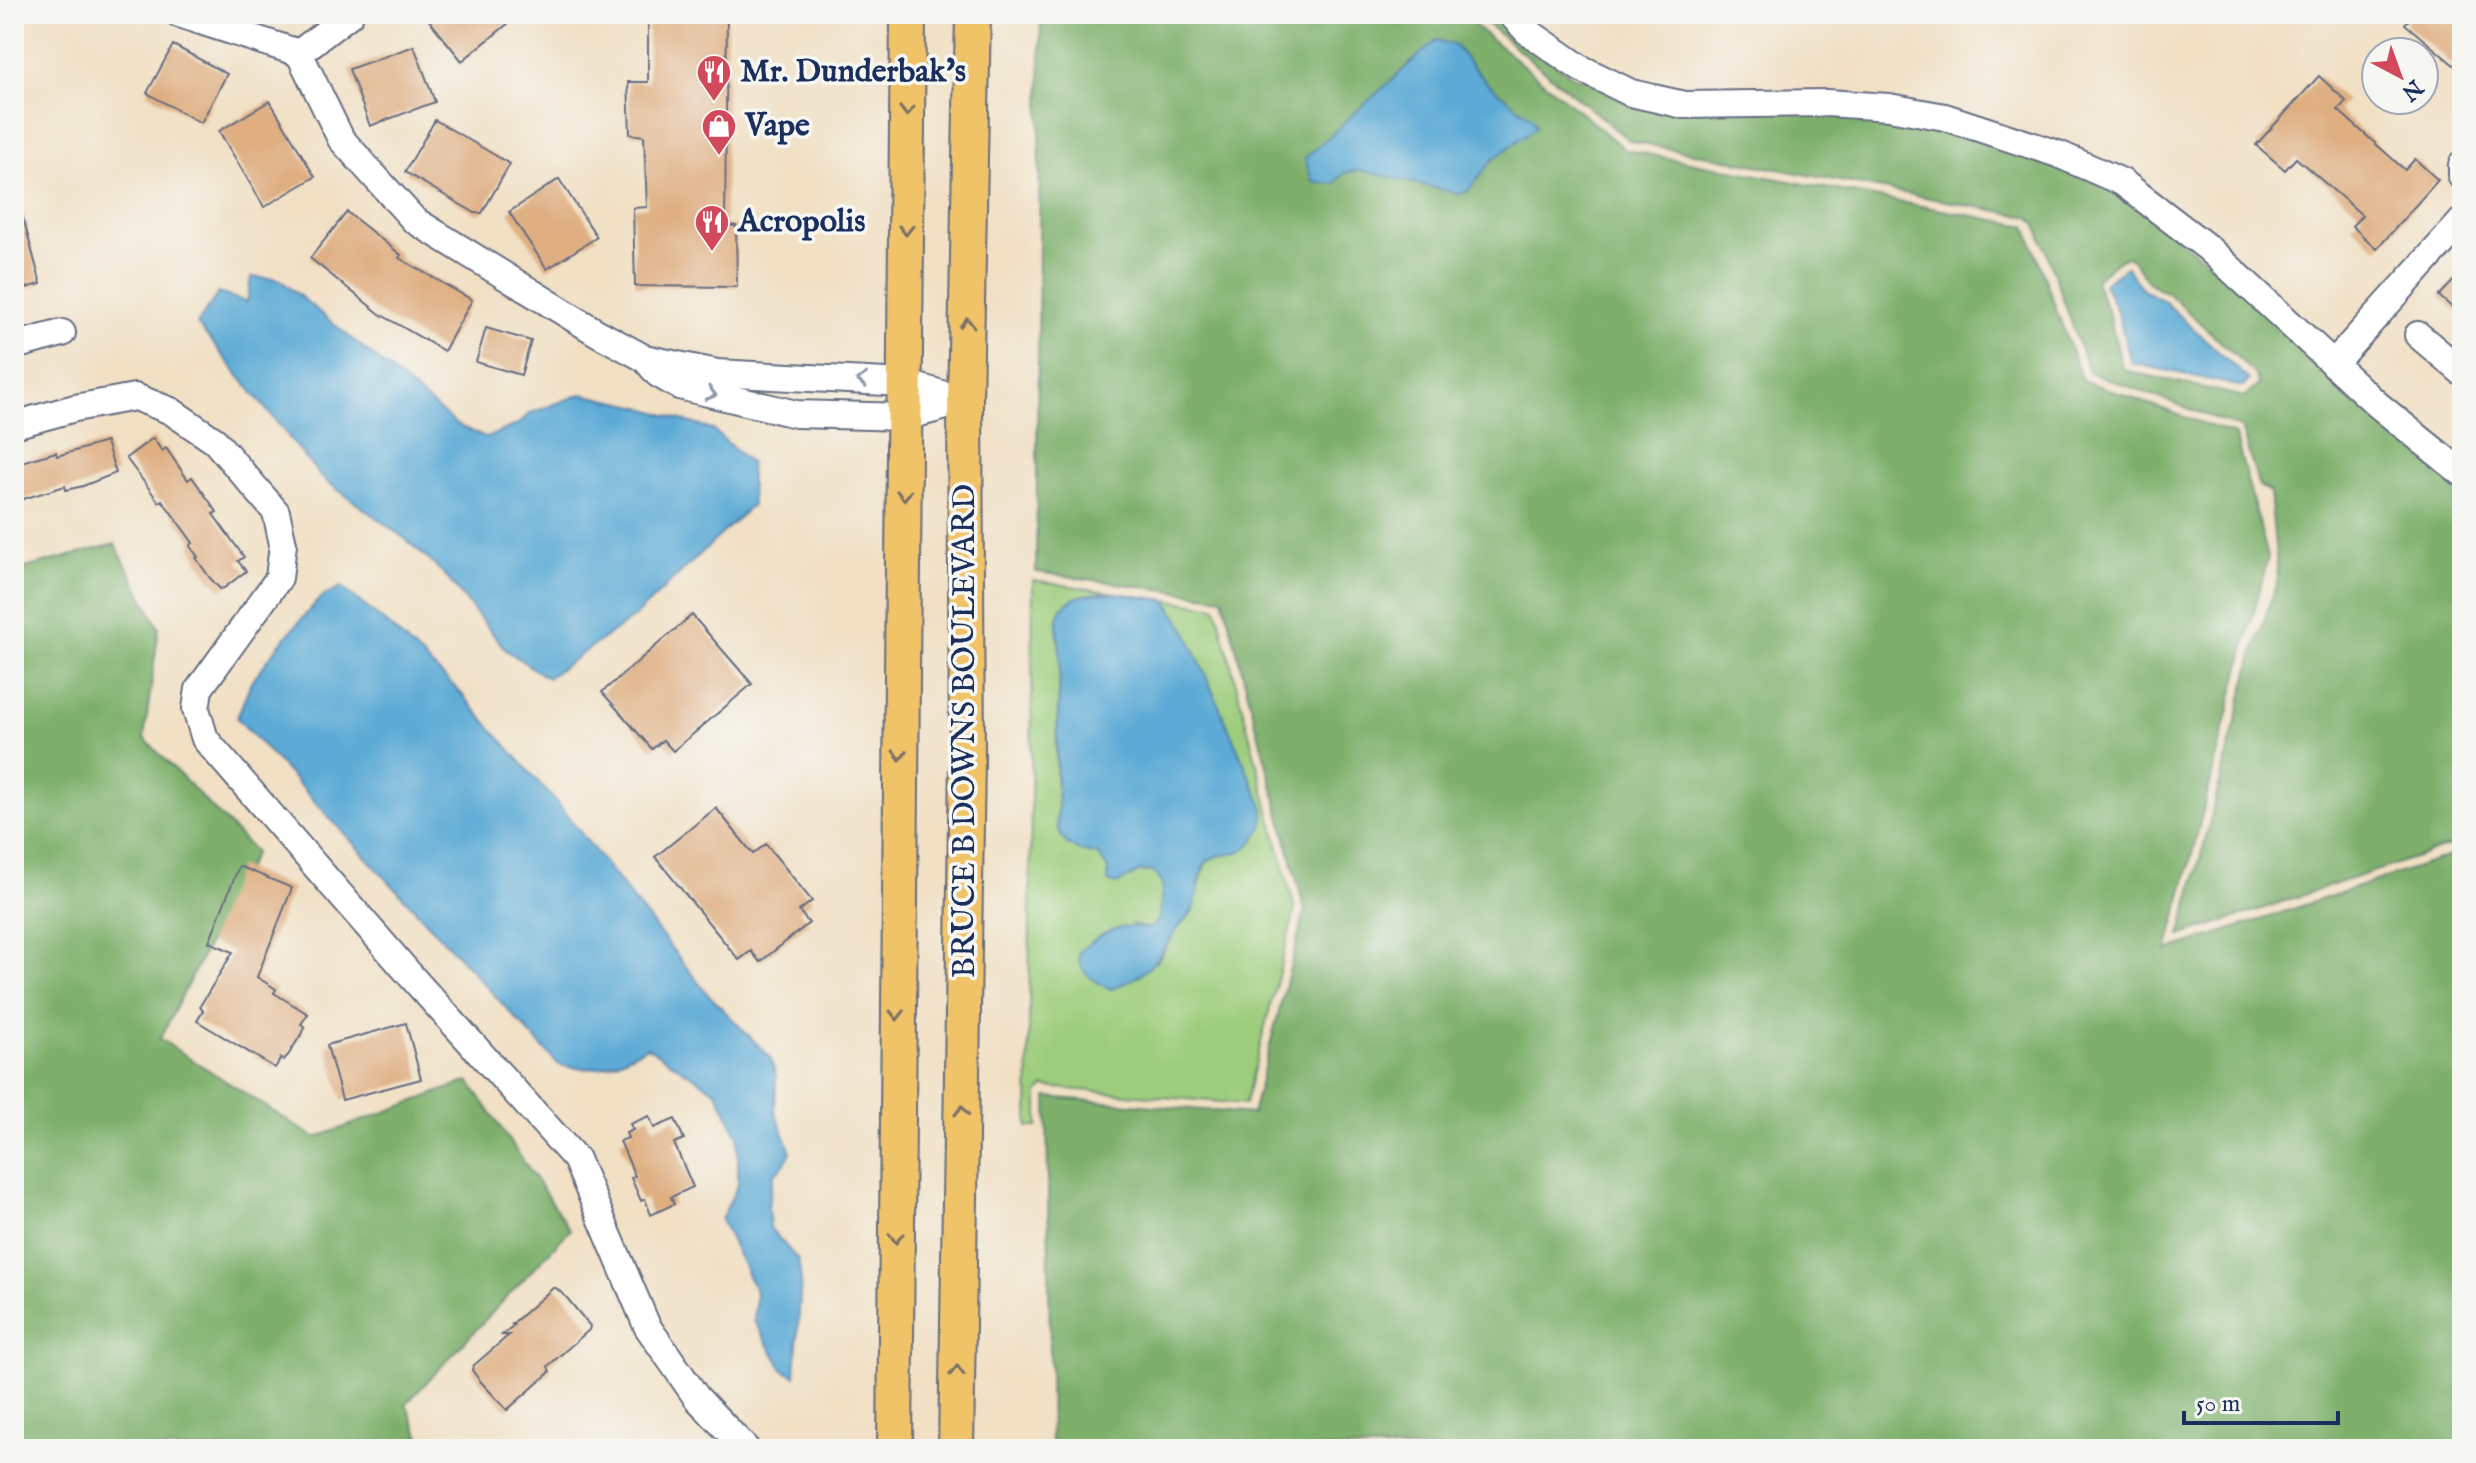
<svg xmlns="http://www.w3.org/2000/svg" width="2476" height="1463" viewBox="0 0 2476 1463" font-family="'IM FELL English',serif">
<style>
.green{fill:#9dcd7c;stroke:#5c7e6d;stroke-width:2}
.forest{fill:#7eb06c;stroke:#4c7065;stroke-width:2;fill-rule:evenodd}
.water{fill:#5caad5;stroke:#3c6c9a;stroke-width:2}
.building{fill:#dfaf82}
.lines{fill:none;stroke-linecap:round;stroke-linejoin:round}
.minor-casing{stroke:#666d82;stroke-width:30}
.major-casing{stroke:#666d82;stroke-width:38}
.minor{stroke:#fff;stroke-width:26}
.major{stroke:#f1c369;stroke-width:34}
.oneway{stroke:#7b7263}
.oneway2{stroke:#8d97ae}
.labels{text-anchor:middle;dominant-baseline:central;stroke-width:7;stroke-linejoin:round;paint-order:stroke}
.poi-label{font-size:32px;font-weight:bold;fill:#1b2f5e;stroke:#f6f6f2;text-anchor:start}
.street-label{font-size:32px;fill:#1b2f5e;stroke:#f6f6f2}
</style>
<rect width="100%" height="100%" fill="#f6f6f2"/>
<filter id="ink" filterUnits="userSpaceOnUse"><feTurbulence type="fractalNoise" baseFrequency=".0125" numOctaves="2"/><feDisplacementMap in="SourceGraphic" scale="16" xChannelSelector="R" yChannelSelector="G"/><feConvolveMatrix kernelMatrix="1 2 1 2 8 2 1 2 1" color-interpolation-filters="sRGB"/></filter>
<filter id="wash" filterUnits="userSpaceOnUse"><feTurbulence type="fractalNoise" baseFrequency=".006" numOctaves="4" result="noise"/><feDisplacementMap in="SourceGraphic" scale="32" xChannelSelector="R" yChannelSelector="G"/><feGaussianBlur stdDeviation="1.8" result="paint"/><feColorMatrix in="noise" values="0 0 0 0 0 0 0 0 0 0 0 0 0 0 0 0 0 1.4 0 .05"/><feComposite in="paint" operator="in"/></filter>
<g filter="url(#wash)">
<rect width="100%" height="100%" fill="#f1e0c4"/>
<path class="green" d="M1033,580L1115,593C1098,594 1076,592 1064,606C1052,621 1060,638 1060,654C1060,695 1055,736 1056,777C1056,787 1059,798 1058,808C1057,817 1055,823 1059,832C1065,848 1084,853 1099,855L1118,884L1140,871L1154,872L1163,884L1159,920L1149,929L1132,924L1157,962L1180,925L1193,911L1205,864L1217,855L1238,852L1171,606L1165,600L1216,607L1295,910L1245,1104L1044,1087L1038,1093V1127H1028Z"/>
<g class="forest">
<polygon points="1041,14 1461,14 1626,150 2026,226 2082,380 2235,435 2268,557 2167,951 2462,852 2462,1449 1051,1449 1047,1097 1252,1114 1305,911 1223,598 1036,572"/>
<path d="M1475,14H1496L1522,41L1574,77L1944,128L2055,165L2117,192L2201,256L2462,485V842L2180,936L2255,648L2278,579L2270,492L2259,486L2241,428L2089,372L2036,223L2030,217L1630,141ZM2126,257L2132,259L2149,283L2169,294L2255,374L2258,385L2245,397L2127,371L2122,367L2109,315L2095,280L2120,259Z"/>
<polygon points="115,544 159,628 144,738 255,852 160,1039 315,1138 469,1081 570,1230 406,1404 425,1449 14,1449 14,571"/>
</g>
<g class="water">
<polygon points="1436,40 1454,45 1486,82 1533,119 1536,127 1491,161 1468,191 1460,194 1361,170 1344,173 1334,184 1312,181 1305,158"/>
<polygon points="2126,267 2143,290 2163,300 2249,380 2243,387 2131,363 2118,313 2104,283"/>
<polygon points="251,277 279,279 457,425 486,438 518,424 530,413 582,394 641,407 713,430 750,463 752,505 633,618 547,678 506,650 444,574 408,541 322,478 197,324 218,293 247,302"/>
<path d="M341,587L386,623L459,691L561,808L706,992L770,1057L776,1076L775,1111L791,1152L784,1165L774,1174L768,1206L770,1228L798,1260L801,1280L795,1376L784,1371L754,1321L756,1292L721,1220L738,1184V1136L717,1092L647,1047C610,1065 601,1074 559,1065L237,718L251,682L283,640L321,597Z"/>
<path d="M1115,593L1165,600L1185,628L1264,809C1266,827 1254,847 1236,853C1225,856 1216,853 1207,862C1198,872 1199,896 1193,909C1190,916 1182,922 1178,928C1155,962 1151,974 1111,989C1096,982 1076,972 1079,952C1102,932 1119,922 1149,929L1159,920L1163,884L1154,872L1140,871L1118,884L1108,882V869L1099,855C1084,853 1065,848 1059,832C1054,821 1059,813 1058,802C1054,753 1060,703 1060,654C1060,638 1052,621 1064,606C1076,592 1098,594 1115,593Z"/>
</g>
<g id="blocks">
<g class="building">
<polygon points="424,14 520,14 462,61"/>
<polygon points="648,14 727,14 725,225 736,226 737,287 635,286 633,208 647,207 644,136 630,134 628,82 648,82"/>
<polygon points="2414,14 2462,14 2462,72 2405,24"/>
<polygon points="173,45 227,74 201,123 147,93"/>
<polygon points="414,46 435,102 370,126 349,69"/>
<polygon points="2319,76 2346,101 2338,110 2405,170 2415,159 2438,180 2377,249 2352,226 2362,215 2296,158 2285,170 2256,145"/>
<polygon points="270,101 315,177 264,207 219,131"/>
<polygon points="435,120 510,164 482,213 475,213 405,172"/>
<polygon points="559,179 597,237 547,269 509,212"/>
<polygon points="19,203 41,284 14,291 14,204"/>
<polygon points="347,212 401,255 399,258 472,300 444,351 380,314 310,258"/>
<polygon points="2462,272 2462,316 2439,296"/>
<polygon points="486,328 531,341 521,375 476,362"/>
<polygon points="153,438 162,451 166,448 188,480 192,477 217,512 213,514 244,557 238,561 246,571 224,588 220,589 210,578 196,558 198,557 190,546 193,543 162,500 159,502 126,458"/>
<polygon points="106,442 116,473 83,486 66,490 65,486 14,502 14,464 56,452 57,456"/>
<polygon points="692,615 752,684 673,751 663,740 652,749 602,692"/>
<polygon points="716,808 753,854 766,844 812,901 799,911 809,923 760,962 751,951 739,960 655,857"/>
<polygon points="239,866 292,888 257,977 276,989 274,993 308,1014 301,1024 305,1027 302,1033 289,1054 284,1060 281,1058 275,1068 197,1021 203,1011 200,1006 233,952 209,942"/>
<polygon points="406,1023 421,1079 342,1100 327,1045"/>
<polygon points="649,1116 654,1128 675,1119 684,1139 674,1143 693,1187 671,1197 674,1204 651,1215 645,1199 641,1201 631,1178 635,1176 620,1141 628,1138 626,1133 633,1130 630,1124"/>
<polygon points="553,1288 556,1288 567,1298 590,1326 589,1330 548,1366 550,1372 507,1410 481,1382 472,1370 473,1366 509,1335 502,1335 514,1325 512,1324"/>
</g>
</g>
</g>
<g filter="url(#ink)">
<use href="#blocks" fill-opacity="0" stroke="#666d82" stroke-width="2"/>
<g class="lines">
<g class="minor-casing">
<g id="minor">
<polyline points="179,14 299,53"/>
<polyline points="1511,14 1527,31 1580,68 1631,93 1684,105 1827,103 1889,107 1945,117 2058,154 2122,182 2208,248 2378,405 2462,473"/>
<polyline points="299,53 341,139 414,220 596,332 644,358 717,373 905,383 965,401"/>
<polyline points="299,53 350,14"/>
<polyline points="2462,165 2462,177"/>
<polyline points="2418,335 2462,372"/>
<polyline points="14,346 62,333"/>
<polyline points="647,361 658,374 679,386 796,414 905,417 965,401"/>
<polyline points="2333,364 2462,221"/>
<polyline points="14,425 75,408 135,397 171,411 215,441 276,512 283,544 279,578 199,689 196,709 205,739 418,984 576,1159 647,1326 697,1398 746,1449"/>
</g>
</g>
<g class="major-casing">
<g id="major">
<polyline points="895,1449 908,14"/>
<polyline points="956,1449 967,760 965,401 973,14"/>
</g>
</g>
<use href="#minor" class="minor"/>
<use href="#major" class="major"/>
</g>
<defs><path id="oneway-chevron" d="M-2-3.5L2.5 0L-2 3.5" fill="none" stroke-width="1.6" stroke-linecap="round" stroke-linejoin="round" transform="scale(2)"/></defs>
<g class="oneway">
<use href="#oneway-chevron" transform="translate(907 111) rotate(90)"/>
<use href="#oneway-chevron" transform="translate(906 230) rotate(90)"/>
<use href="#oneway-chevron" transform="translate(967 323) rotate(-89)"/>
<use href="#oneway-chevron" transform="translate(904 495) rotate(91)"/>
<use href="#oneway-chevron" transform="translate(900 755) rotate(91)"/>
<use href="#oneway-chevron" transform="translate(897 1015) rotate(90)"/>
<use href="#oneway-chevron" transform="translate(962 1111) rotate(-89)"/>
<use href="#oneway-chevron" transform="translate(896 1238) rotate(90)"/>
<use href="#oneway-chevron" transform="translate(957 1371) rotate(-89)"/>
</g>
<g class="oneway2">
<use href="#oneway-chevron" transform="translate(862 380) rotate(-177)"/>
<use href="#oneway-chevron" transform="translate(711 394) rotate(14)"/>
</g>
</g>
<defs>
<g id="restaurant-pin" transform="scale(1.8)"><path d="M0 17L-7.5 6A9.5 9.5 0 1 1 7.5 6Z" fill="#d1495b" stroke="#f6f6f2"/><path d="M-5-6h1v4h1v-4h1v4h1v-4h1v5L-1.5 .5V6h-2V.5L-5-1ZM5-6V6H3V1.5H1.5Q1.5-4 5-6Z" fill="#fff"/></g>
<g id="shop-pin" transform="scale(1.8)"><path d="M0 17L-7.5 6A9.5 9.5 0 1 1 7.5 6Z" fill="#d1495b" stroke="#f6f6f2"/><path d="M-5-2.5h2.3a2.7 3.5 0 0 1 5.4 0H5L5.5 6h-11ZM-1.5-2.5h3a1.5 2.3 0 0 0-3 0Z" fill="#fff"/></g>
</defs>
<g fill-rule="evenodd">
<use href="#restaurant-pin" x="714" y="72"/>
<use href="#shop-pin" x="719" y="126"/>
<use href="#restaurant-pin" x="712" y="222"/>
</g>
<g class="labels">
<g class="poi-label">
<text x="740" y="72">Mr. Dunderbak's</text>
<text x="745" y="126">Vape</text>
<text x="738" y="222">Acropolis</text>
</g>
<g class="street-label">
<text transform="translate(965 731) rotate(-90)">BRUCE B DOWNS BOULEVARD</text>
</g>
</g>
<rect width="2476" height="1463" fill="none" stroke="#f6f6f2" stroke-width="48"/>
<g transform="translate(2400 76) rotate(139)"><circle r="38" fill="#f6f6f2" stroke="#9ea6b7" stroke-width="2"/>
<path d="M0-6L14 30L0 20L-14 30Z" fill="#d1495b"/>
<text y="-12" font-size="22" font-weight="bold" text-anchor="middle" fill="#1b2f5e">N</text>
</g>
<path d="M2184 1411v12h154v-12" fill="none" stroke="#1b2f5e" stroke-width="4"/>
<text x="2196" y="1411" font-size="24" fill="#1b2f5e" stroke="#f6f6f2" stroke-width="6" paint-order="stroke">50 m</text>
</svg>
